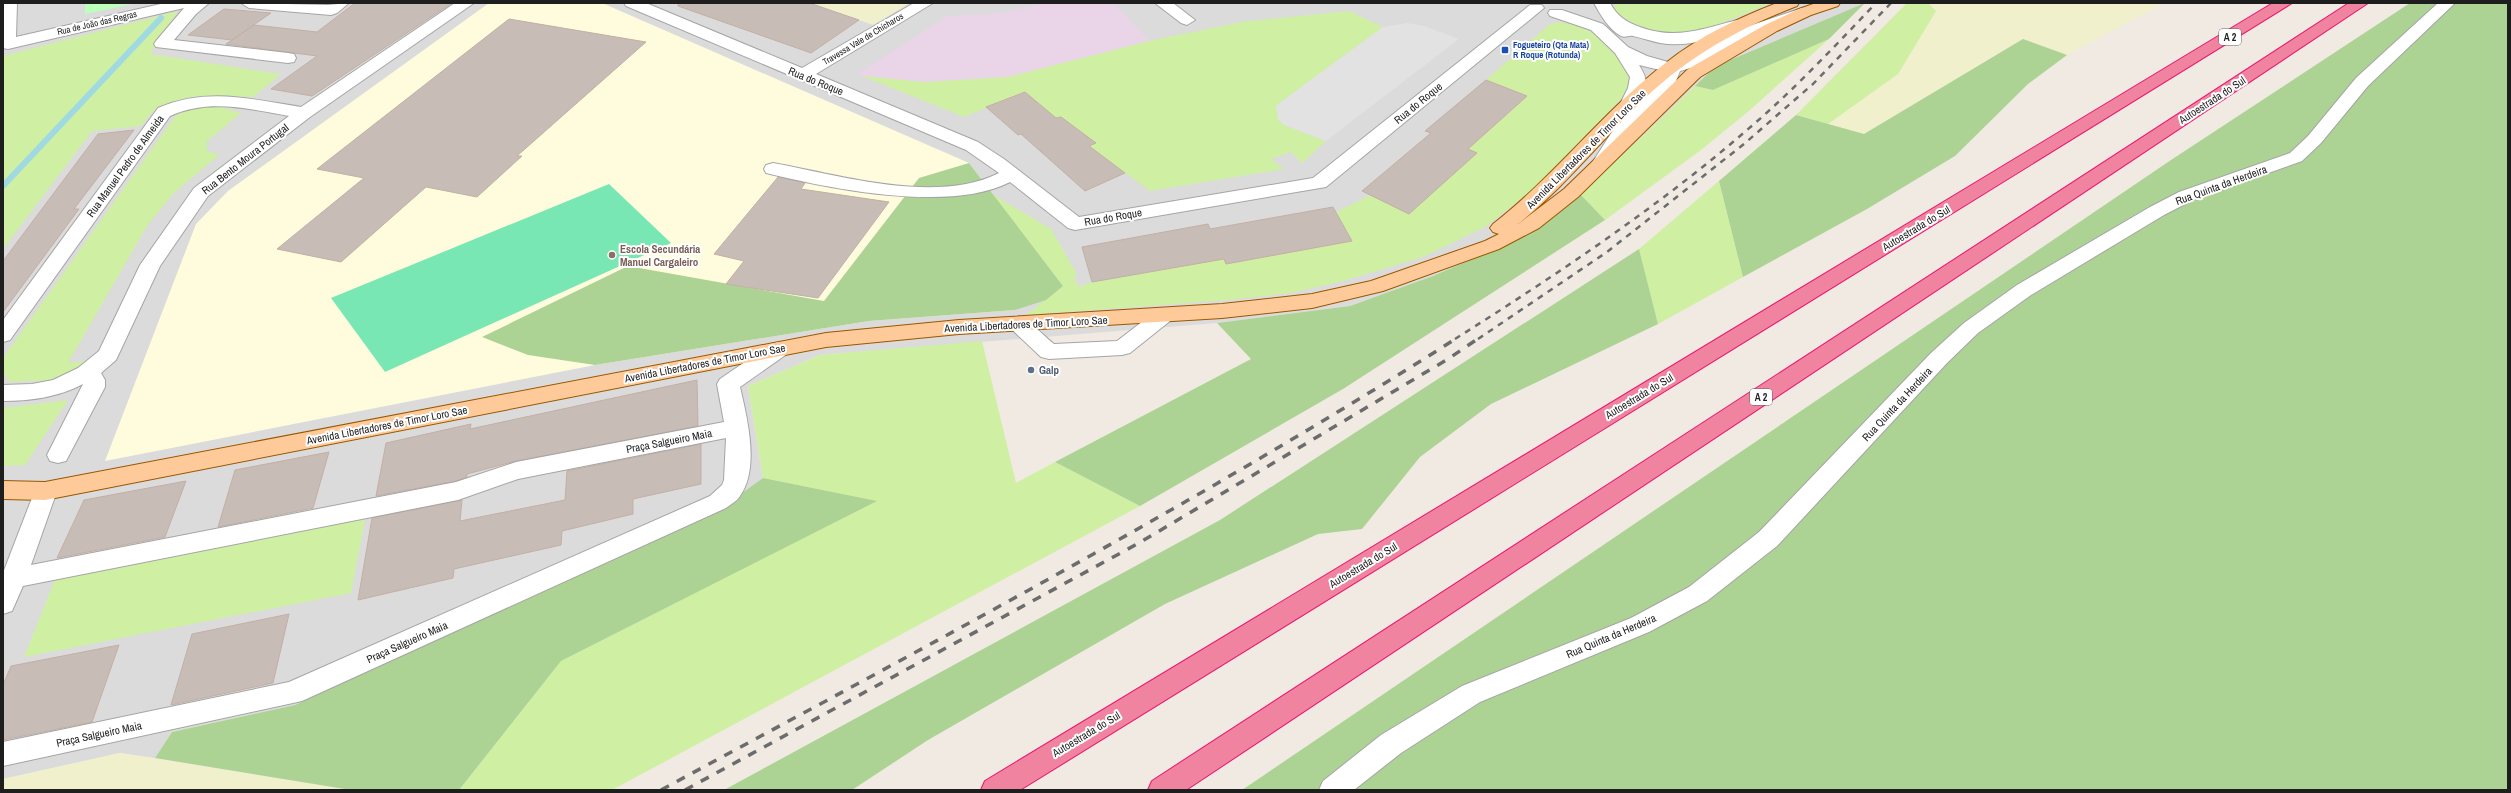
<svg xmlns="http://www.w3.org/2000/svg" width="2511" height="793" viewBox="0 0 2511 793" font-family="'Archivo Narrow',sans-serif">
<style>
.residential{fill:#dcdbdb}
.industrial{fill:#ead4e8}
.education{fill:#fffcdd}
.farmland{fill:#f1f0cc}
.grass{fill:#cfefa3}
.forest{fill:#acd393}
.park{fill:#bcffbb}
.pitch{fill:#79e7b3}
.parking{fill:#e2e2e2}
.lines{fill:none;stroke-linecap:round;stroke-linejoin:round}
.stream{stroke:#9fd9e2;stroke-width:6}
.building{fill:#c8bcb6;stroke:#c3afa4}
.minor-casing{stroke:#a5a5a5;stroke-width:2}
.major-casing{stroke:#985800;stroke-width:2}
.highway-casing{stroke:#eb1370;stroke-width:2}
.minor{fill:#fff;fill-rule:evenodd}
.major{fill:#ffca99;fill-rule:evenodd}
.highway{fill:#ef83a0;fill-rule:evenodd}
.rail-far1{stroke:#6c6c6c;stroke-width:2.5;stroke-dasharray:6 6;stroke-linecap:butt}
.rail{stroke:#6c6c6c;stroke-width:3.5;stroke-dasharray:9 9;stroke-linecap:butt}
.transit-dot{fill:#1a4fb4;stroke:#fff;stroke-width:1.5}
.education-dot{fill:#8d6e63;stroke:#fff;stroke-width:1.5}
.service-dot{fill:#5c6f8a;stroke:#fff;stroke-width:1.5}
.labels{text-anchor:middle;dominant-baseline:central;stroke-width:4;stroke-linejoin:round;paint-order:stroke}
.far-street-label{font-size:9px;fill:#1e1e1e;stroke:#fff}
.far-transit-label{font-size:9px;font-weight:bold;fill:#164399;stroke:#fff;text-anchor:start}
.shield{fill:#fff;stroke:#626262;stroke-width:1}
.shield-label{font-size:10px;font-weight:bold;fill:#1e1e1e}
.street-label{font-size:11px;fill:#1e1e1e;stroke:#fff}
.education-label{font-size:11px;font-weight:bold;fill:#785e54;stroke:#fff;text-anchor:start}
.service-label{font-size:11px;font-weight:bold;fill:#4e5e75;stroke:#fff;text-anchor:start}
</style>
<rect width="100%" height="100%" fill="#f0eae3"/>
<polygon class="residential" points="3,3 1621,3 1615,3 1701,31 1771,3 1866,3 1716,66 1581,195 1514,241 1433,276 1350,306 1217,323 820,355 748,386 763,478 725,505 295,705 172,732 155,758 120,753 3,779"/>
<polygon class="industrial" points="1044,3 1114,3 1149,41 1008,77 924,82 891,81 862,76 859,73 948,16 1003,13"/>
<polygon class="education" points="489,3 602,3 969,163 1063,286 1015,310 869,321 595,365 105,461 196,224 228,191"/>
<g class="farmland">
<polygon points="812,3 910,3 873,25"/>
<polygon points="1928,3 2165,3 2067,55 2023,39 1864,134 1828,124 1898,74 1936,11"/>
<polygon points="120,753 351,790 3,790 3,779"/>
</g>
<g class="grass">
<path d="M1615,3H1771C1716,25 1668,53 1614,11Z"/>
<polygon points="1907,3 1928,3 1936,11 1898,74 1828,124 1796,115"/>
<path d="M178,11L150,54L281,74L253,97C221,96 188,92 158,108C152,111 146,120 141,126L92,131L3,249V56Z"/>
<polygon points="1349,11 1383,27 1282,101 1284,125 1326,141 1302,163 1291,152 1271,159 1284,169 1150,191 1089,146 1096,143 1061,117 1056,118 1025,92 964,117 862,76 924,82 1008,77 1149,41 1241,22"/>
<path d="M1559,22C1588,25 1608,41 1623,66C1626,72 1631,79 1629,86C1628,90 1625,94 1623,97L1531,191L1485,227L1423,257L1343,281L1291,293L1228,300L1026,315L1063,286L992,194L1051,229L1077,274L1074,277L1079,287L1092,282L1224,259L1227,264L1352,241L1336,212L1371,195L1477,153L1468,149L1527,96L1486,80L1550,24Z"/>
<polygon points="1829,39 1750,110 1701,150 1605,220 1581,195 1695,86 1713,90"/>
<polygon points="195,106 221,107 241,113 206,142 208,152 220,154 173,194 147,226 68,363 87,361 56,380 9,382 3,371 3,358 176,115"/>
<polygon points="1719,181 1743,277 1658,324 1639,249"/>
<polygon points="982,341 1016,483 1055,462 1140,506 612,790 459,790 561,661 876,501 763,478 748,386 820,355"/>
<polygon points="68,400 25,465 3,466 3,408"/>
<polygon points="367,509 351,593 24,657 56,577"/>
</g>
<g class="forest">
<polygon points="1865,3 1829,39 1713,90 1695,86 1716,66"/>
<polygon points="2410,3 2508,3 2508,790 1242,790 2171,160"/>
<polygon points="2023,39 2067,55 2028,84 1955,156 1867,209 1743,277 1719,181 1796,115 1864,134"/>
<polygon points="969,163 1063,286 1046,300 1015,310 869,321 595,365 528,355 482,337 628,266 824,301 919,178"/>
<polygon points="1581,195 1605,220 1343,389 1140,506 1055,462 1251,359 1217,323 1350,306 1433,276 1514,241"/>
<polygon points="1639,249 1658,324 1491,404 1420,457 1362,529 1318,534 1165,604 928,740 852,790 724,790 1220,520"/>
<polygon points="763,478 877,501 561,661 459,790 351,790 155,758 172,732 295,705 725,505"/>
</g>
<polygon class="park" points="85,3 137,3 85,14"/>
<polygon class="pitch" points="609,184 671,243 385,372 331,298"/>
<polygon class="parking" points="1407,23 1424,26 1459,39 1326,141 1284,125 1278,119 1276,106 1282,101 1383,27"/>
<g class="lines">
<polyline class="stream" points="3,186 161,18"/>
</g>
<g class="building">
<polygon points="355,3 452,3 312,96 271,89 317,56 226,44 254,25 317,32"/>
<polygon points="678,3 809,3 859,20 811,53 678,6"/>
<polygon points="224,9 271,13 232,40 188,35"/>
<polygon points="509,19 646,42 517,156 522,156 477,197 426,187 341,262 277,249 364,178 317,169"/>
<polygon points="1486,80 1527,96 1468,149 1477,153 1409,214 1362,191 1431,133 1425,131"/>
<polygon points="1025,92 1056,118 1061,117 1096,143 1089,146 1125,173 1085,191 1021,134 1018,135 986,107"/>
<polygon points="134,130 74,209 79,209 3,312 3,261 98,134"/>
<polygon points="778,177 805,183 801,189 889,202 818,298 726,284 744,261 714,254"/>
<polygon points="1333,207 1352,241 1226,264 1224,259 1092,282 1082,247 1208,224 1210,229"/>
<polygon points="697,380 698,426 516,461 467,474 467,477 456,481 376,496 386,443 471,424 470,429"/>
<polygon points="701,444 701,484 633,499 633,514 562,531 561,545 454,569 453,578 358,600 372,518 462,500 460,521 565,500 567,471"/>
<polygon points="329,452 313,508 218,527 235,470"/>
<polygon points="186,481 165,537 57,558 84,500"/>
<polygon points="289,614 273,683 171,705 192,634"/>
<polygon points="119,645 92,722 3,740 3,685 11,666"/>
</g>
<g class="lines">
<g class="minor-casing">
<g id="minor">
<polygon points="3,3 17,3 16,37 165,3 209,3 196,14 174,40 288,53 294,54 296,58 294,62 288,63 156,47 154,44 156,41 184,8 8,49 3,48"/>
<polygon points="241,3 328,5 349,3 337,13 331,15 249,8"/>
<path d="M455,3H474L310,117L208,196L160,266L116,360L101,373L105,380V387L66,461L58,463L50,461L47,455L83,384C59,397 30,401 3,401V385L32,384L53,380L78,368L99,351L140,265L194,188L289,116C249,109 209,98 170,116L10,340L3,342V320L158,108C206,87 251,99 301,107Z"/>
<path d="M624,3H646L802,68L914,3H933L816,74L978,142L1004,159L1079,217L1313,178L1530,5H1542L1544,8L1326,187L1075,230L1068,228L1010,182C950,213 831,189 766,173L764,169L766,165L773,163C839,175 937,205 999,173L966,150L626,6Z"/>
<polygon points="1155,3 1173,3 1195,20 1187,25 1181,23"/>
<path d="M1594,3H1610C1617,16 1626,22 1640,27C1675,40 1703,29 1737,20L1743,22L1745,25L1743,28L1802,8L1810,13L1808,16L1760,32L1701,65L1680,71L1674,86L1630,131L1607,167H1595L1592,163L1617,124L1630,111L1622,110L1619,106L1628,88L1630,77L1615,53L1591,30L1550,16L1548,13L1550,10H1562L1603,24L1628,47L1647,56L1668,62L1689,57L1739,30C1714,38 1687,48 1660,43C1651,41 1642,38 1633,36C1629,35 1626,38 1621,36C1609,30 1600,14 1594,3ZM1639,65L1664,71V75L1639,102C1647,85 1649,81 1639,65Z"/>
<polygon points="2438,3 2455,3 2368,86 2321,143 2302,161 2193,200 2164,215 2031,295 1978,333 1947,363 1777,546 1707,601 1649,632 1480,702 1401,753 1354,790 1319,790 1323,781 1381,735 1462,686 1631,618 1689,587 1759,532 1931,353 1964,323 2017,285 2150,207 2179,192 2290,153 2308,136 2356,78"/>
<path d="M1163,309L1170,311L1173,316L1170,321L1130,353L1122,355L1049,359L1041,357L1006,324L1009,319C1026,314 1041,334 1054,344L1117,341L1156,311Z"/>
<path d="M779,342L787,344L790,349L787,354L740,387C747,417 760,468 740,496C737,501 731,504 726,508L302,701L3,766V742L289,682L710,496L722,485L724,480L726,438L518,479L458,500L23,586L12,611L3,614V573L37,485L45,482L53,485L57,491L31,565L456,482L516,462L724,422L717,384L720,379L771,344Z"/>
</g>
</g>
<g class="major-casing">
<path id="major" d="M1777,3H1799L1797,6C1745,26 1698,51 1656,88C1608,131 1569,184 1518,224L1564,189L1688,69L1765,25L1799,9L1816,3H1840L1838,6L1811,15L1777,31L1700,77L1578,197L1539,228L1499,249L1383,291L1312,308L1222,318L959,334L826,347L45,500L3,499V481L45,482L826,333L959,320L1222,304L1312,294L1371,281L1485,241L1499,234L1493,232L1490,228L1493,224C1556,175 1604,110 1667,62C1700,36 1738,18 1777,3Z"/>
</g>
<g class="highway-casing">
<g id="highway">
<polygon points="2273,3 2292,3 1020,790 981,790 985,781"/>
<polygon points="2349,3 2368,3 1186,790 1148,790 1152,781"/>
</g>
</g>
<use href="#minor" class="minor"/>
<use href="#major" class="major"/>
<use href="#highway" class="highway"/>
<g class="rail-far1">
<path d="M1455,339C1556,275 1657,208 1747,130C1793,91 1834,47 1876,3"/>
<polyline points="1478,339 1607,252 1744,144 1813,84 1891,3"/>
</g>
<g class="rail">
<path d="M661,790C929,645 1199,502 1457,338"/>
<polyline points="685,790 1139,543 1448,359 1479,338"/>
</g>
</g>
<rect class="transit-dot" x="1501" y="46" width="8" height="8" rx="2"/>
<circle class="education-dot" cx="612" cy="255" r="4"/>
<circle class="service-dot" cx="1031" cy="370" r="4"/>
<g class="labels">
<g class="far-street-label">
<text transform="translate(97 23) rotate(-13)">Rua de João das Regras</text>
<text transform="translate(863 39) rotate(-31)">Travessa Vale de Chícharos</text>
</g>
<g class="far-transit-label">
<text x="1513" y="45">Fogueteiro (Qta Mata)<tspan x="1513" dy="10">R Roque (Rotunda)</tspan></text>
</g>
<g class="shield">
<rect x="2219" y="29" width="22" height="16" rx="3"/>
<rect x="1750" y="389" width="22" height="16" rx="3"/>
</g>
<g class="shield-label">
<text x="2230" y="37">A 2</text>
<text x="1761" y="397">A 2</text>
</g>
<g class="street-label">
<text transform="translate(816 81) rotate(22)">Rua do Roque</text>
<text transform="translate(2212 100) rotate(-33)">Autoestrada do Sul</text>
<text transform="translate(1418 103) rotate(-39)">Rua do Roque</text>
<text transform="translate(1586 149) rotate(-45)">Avenida Libertadores de Timor Loro Sae</text>
<text transform="translate(245 159) rotate(-38)">Rua Bento Moura Portugal</text>
<text transform="translate(125 166) rotate(-54)">Rua Manuel Pedro de Almeida</text>
<text transform="translate(2221 185) rotate(-20)">Rua Quinta da Herdeira</text>
<text transform="translate(1113 217) rotate(-10)">Rua do Roque</text>
<text transform="translate(1916 228) rotate(-31)">Autoestrada do Sul</text>
<text transform="translate(1026 324) rotate(-3)">Avenida Libertadores de Timor Loro Sae</text>
<text transform="translate(705 363) rotate(-11)">Avenida Libertadores de Timor Loro Sae</text>
<text transform="translate(1639 396) rotate(-31)">Autoestrada do Sul</text>
<text transform="translate(1897 404) rotate(-47)">Rua Quinta da Herdeira</text>
<text transform="translate(387 425) rotate(-11)">Avenida Libertadores de Timor Loro Sae</text>
<text transform="translate(669 441) rotate(-11)">Praça Salgueiro Maia</text>
<text transform="translate(1363 565) rotate(-31)">Autoestrada do Sul</text>
<text transform="translate(1611 636) rotate(-23)">Rua Quinta da Herdeira</text>
<text transform="translate(407 642) rotate(-24)">Praça Salgueiro Maia</text>
<text transform="translate(99 734) rotate(-12)">Praça Salgueiro Maia</text>
<text transform="translate(1086 734) rotate(-31)">Autoestrada do Sul</text>
</g>
<g class="education-label">
<text x="620" y="249">Escola Secundária<tspan x="620" dy="13">Manuel Cargaleiro</tspan></text>
</g>
<g class="service-label">
<text x="1039" y="370">Galp</text>
</g>
</g>
<rect width="2511" height="793" fill="none" stroke="#1e1e1e" stroke-width="8"/>
</svg>
